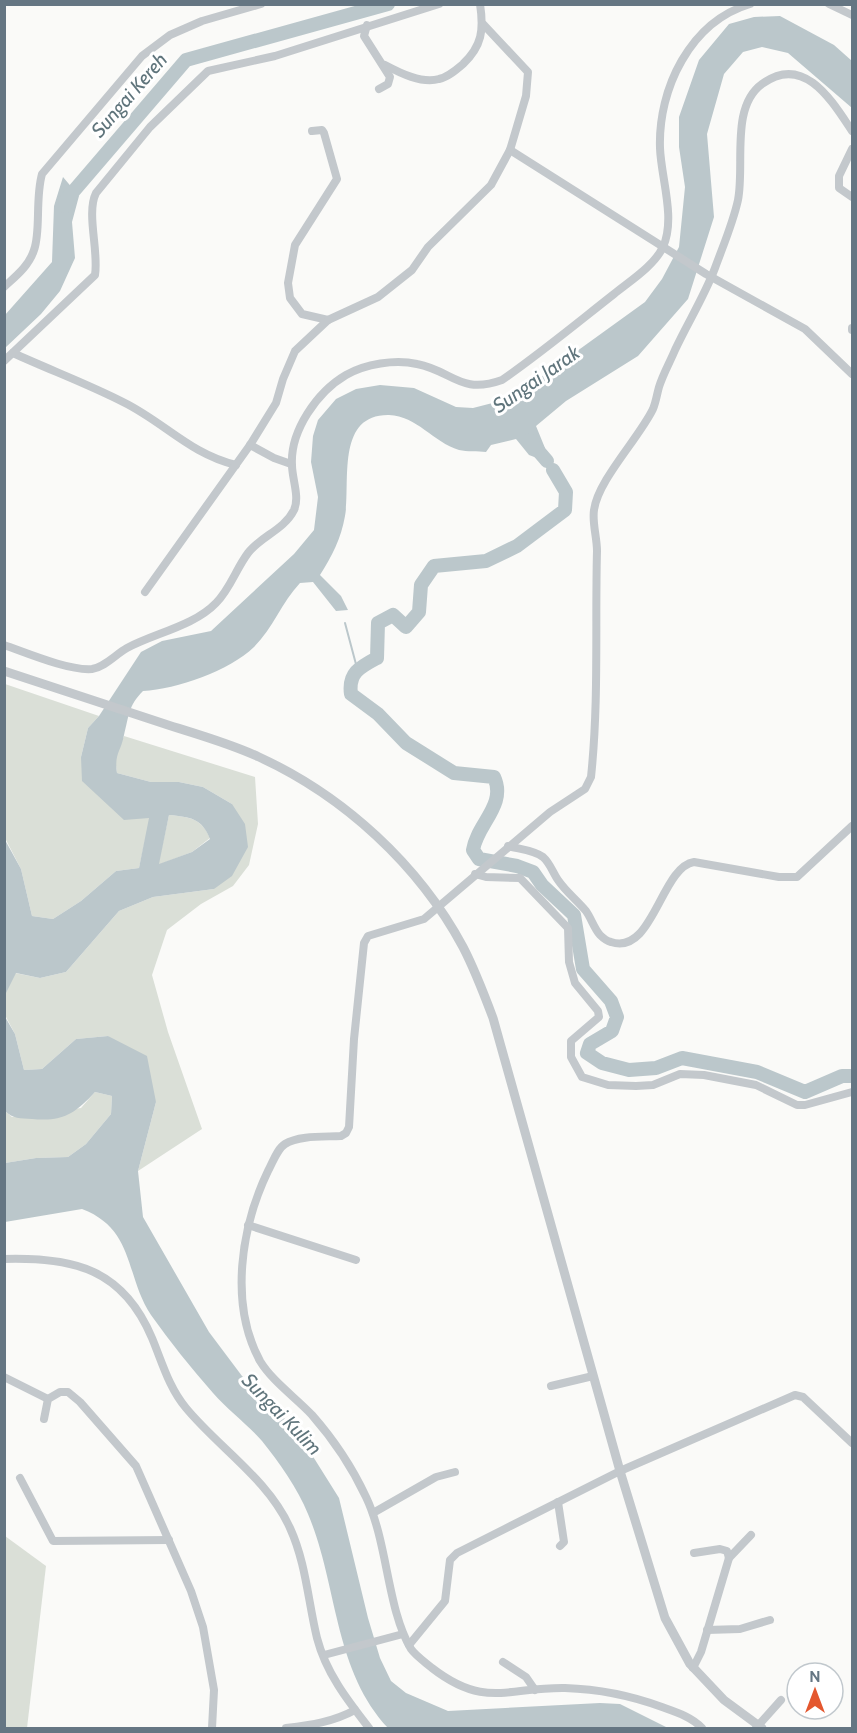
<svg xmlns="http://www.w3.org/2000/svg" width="857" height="1733" viewBox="0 0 857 1733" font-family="Cabin,sans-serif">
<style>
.green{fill:#dadfd7}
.water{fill:#bbc7cb;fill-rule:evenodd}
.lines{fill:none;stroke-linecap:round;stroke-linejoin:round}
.stream{stroke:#bbc7cb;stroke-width:2}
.river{stroke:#bbc7cb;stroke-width:14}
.minor{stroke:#c3c8cc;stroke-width:8}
.tertiary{stroke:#c3c8cc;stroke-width:9}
.labels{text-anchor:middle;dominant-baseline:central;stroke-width:6;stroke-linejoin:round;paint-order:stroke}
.water-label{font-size:20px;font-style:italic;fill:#60757c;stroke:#fff}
</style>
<rect width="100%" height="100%" fill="#fafaf8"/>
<g class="green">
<polygon points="5,684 99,716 88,728 81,757 150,818 139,868 116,871 81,901 53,919 32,916 21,869 5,838"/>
<polygon points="124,736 255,777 258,824 249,865 233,886 201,904 167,930 152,975 168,1032 202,1129 138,1171 156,1102 108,1036 76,1039 42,1069 24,1070 15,1034 5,1015 4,995 15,973 40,978 66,972 119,911 153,897 214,889 232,804 203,787 179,782 151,782 117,773 115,758"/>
<path d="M169,815C190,817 201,818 210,838L192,852L158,865Z"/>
<polygon points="95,1092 112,1096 111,1114 86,1144 68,1157 36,1158 5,1163 5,1111 12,1117 81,1108"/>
<polygon points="5,1536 46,1566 27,1728 5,1728"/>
</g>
<g class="water">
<path d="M780,16L834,45L852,61V108L788,53L762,47L743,52L724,74L707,134L714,217L688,299L638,356L566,401L536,426L545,448L537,458L529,455L516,439L491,445L486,452C478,451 467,452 459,450C433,442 417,416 389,415C335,414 351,484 345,516C341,539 332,556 320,575L341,596L348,610L336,611L313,582L300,583C282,602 273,628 254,647C229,671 177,689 143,691C128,706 129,716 124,735C121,752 114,753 117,773L151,782H179L203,787L232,804L245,824L248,847L232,876L214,889L153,897L119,911L66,972L40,978L16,973L5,995L4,838L21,869L32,916L53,919L81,901L116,871L139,868L149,818L124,820L82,781L81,757L88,728L99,716L141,652L162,641L211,631L294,554L314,530L318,497L311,462L313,436L318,420L336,399L356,389L380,385L414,388L456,407L473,408L512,398L645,302L662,279L679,247L685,187L679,147V117L699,60L729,24L754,17ZM169,815C190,817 202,818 210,839L192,852L159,864Z"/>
<polygon points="63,177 79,196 72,222 75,258 60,291 41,314 5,348 5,315 52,262 54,206"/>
<path d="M4,1015L15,1034L24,1070L42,1069L76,1039L108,1036L147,1056L156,1102L138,1171L143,1217L209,1332L242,1376L297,1431L339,1498L368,1618L380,1658L391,1681L406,1693L448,1711L600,1703L620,1704L668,1728H388C333,1669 338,1585 308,1514C298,1489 279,1462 262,1441C247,1424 228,1410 213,1393C191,1368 170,1342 151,1315C125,1276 135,1229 82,1209L5,1222V1163L36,1158L68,1157L86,1144L111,1114L112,1096L95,1092C75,1114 62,1122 32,1119C20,1118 13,1119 5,1111Z"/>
</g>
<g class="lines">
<polyline class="stream" points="345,623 357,668"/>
<g class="river">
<polyline points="65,206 66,200 186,60 388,4"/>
<polyline points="529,440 547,461"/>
<path d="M553,470L566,492L565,510L517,546L486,561L434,566L421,585L419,612L406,627L393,615L378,623L377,658C360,667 348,673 351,694L378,714L406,743L454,773L494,777C507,805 477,824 473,850L479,859L517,866L533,872L542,885L574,915L583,969L611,1001L617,1017L612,1031L590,1044L587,1053L602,1063L629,1070L656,1068L682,1058L757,1072L805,1092L842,1076H852"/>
</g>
<g class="minor">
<polyline points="829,4 852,15"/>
<polyline points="367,25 364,36 390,77 388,84 379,89"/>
<path d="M385,65C400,73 422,84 439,79C448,77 456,70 463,64C482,46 484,30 480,4"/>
<polyline points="312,131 322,130 324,133 337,179 295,245 288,283 290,298 302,314 328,320"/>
<polyline points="852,149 839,176 839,188 852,197"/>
<polyline points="510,150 706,274 805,329 852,374"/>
<path d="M4,287C16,276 29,266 34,250C41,231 35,199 42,174L142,56L170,35L202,21L261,4"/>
<polyline points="852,328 852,330"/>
<path d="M13,353C50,370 88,384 123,402C164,422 190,454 236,465"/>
<path d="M4,361L95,275C99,251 86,213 96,193L150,127L208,71L275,56L439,4"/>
<polyline points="250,445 274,458 291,464"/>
<polyline points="145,592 250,445 276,403 283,379 295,351 328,320 378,297 412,270 428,247 491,185 510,150 526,96 528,72 483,24"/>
<path d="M4,645C27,653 69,671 92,669C105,667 116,654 127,648C155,633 194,626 216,603C230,589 236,569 248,553C261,536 284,530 294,510C300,497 292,479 292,465C290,431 317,392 346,375C365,364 395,359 417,364C453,371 460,395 502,380C541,353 577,323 614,294C630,281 654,266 663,247C676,218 661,178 660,148C658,89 690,22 750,4"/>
<path d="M508,846C518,849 534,850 543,857C550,863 553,873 558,880C566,892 577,900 586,911C591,918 594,928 600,935C603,938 607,941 611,942C653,956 661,867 694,862L779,877H797L852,826"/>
<polyline points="475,874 486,877 520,878 568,928 569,962 575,983 598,1011 599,1017 571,1041 571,1057 582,1077 608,1085 636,1086 653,1085 680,1074 704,1075 756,1085 797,1105 805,1105 852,1092"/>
<polyline points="248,1225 356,1260"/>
<path d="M4,1259C74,1257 123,1269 152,1338C162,1362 169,1388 186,1408C219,1448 268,1479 290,1528C306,1563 308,1601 317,1638C326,1673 348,1701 369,1728"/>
<polyline points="4,1377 48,1399"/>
<polyline points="551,1386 593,1376"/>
<polyline points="44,1419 48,1399 60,1392 68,1392 80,1402 136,1466 191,1591 203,1627 214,1690 212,1728"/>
<polyline points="20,1478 53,1541 169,1540"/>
<polyline points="558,1502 564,1542 560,1546"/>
<polyline points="373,1513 436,1477 455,1472"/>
<polyline points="729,1558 751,1535"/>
<polyline points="707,1630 740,1629 770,1620"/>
<polyline points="409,1645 445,1601 450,1560 457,1553 620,1471 795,1395 803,1397 852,1443"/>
<polyline points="324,1655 403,1634"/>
<polyline points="503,1662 526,1677 535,1690"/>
<polyline points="693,1668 701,1652 729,1558 727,1551 720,1549 694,1553"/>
<path d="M286,1728C311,1725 333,1722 355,1710"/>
<path d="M702,1728C692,1717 676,1712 662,1707C632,1696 597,1689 565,1688C508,1687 485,1709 432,1668C425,1662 416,1656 411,1649C387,1609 388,1543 366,1497C352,1467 334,1440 312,1415C296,1398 272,1381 260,1361C229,1304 241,1227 268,1171C273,1162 277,1149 285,1144C299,1135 325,1137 341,1136L346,1133L349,1127L354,1039L364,943L368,936L424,919L550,812L585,789L591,777C599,701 595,626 597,551C597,537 592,523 594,510C598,480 639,438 653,409C656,402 657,394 659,387C663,374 670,362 675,350C688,322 704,297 715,268C723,246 733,223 738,200C745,165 730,107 762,84C804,53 832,101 852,131"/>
<polyline points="756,1728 781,1700"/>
</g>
<path class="tertiary" d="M4,671C58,689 111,706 165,724C196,734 229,743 259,757C344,796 419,865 463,947C475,970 484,994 493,1018L620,1471L665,1618L690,1664L724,1700L762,1728"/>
</g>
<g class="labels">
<g class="water-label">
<text transform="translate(129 95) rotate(-49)">Sungai Kereh</text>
<text transform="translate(536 379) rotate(-35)">Sungai Jarak</text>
<text transform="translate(282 1414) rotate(46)">Sungai Kulim</text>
</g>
</g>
<rect width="857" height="1733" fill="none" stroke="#657683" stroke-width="12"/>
<g transform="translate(815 1691)"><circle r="28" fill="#ffffff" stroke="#c1c8cd" stroke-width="1.5"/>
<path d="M0-4.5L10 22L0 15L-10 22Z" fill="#e4572e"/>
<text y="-9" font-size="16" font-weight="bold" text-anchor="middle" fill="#657683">N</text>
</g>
</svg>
